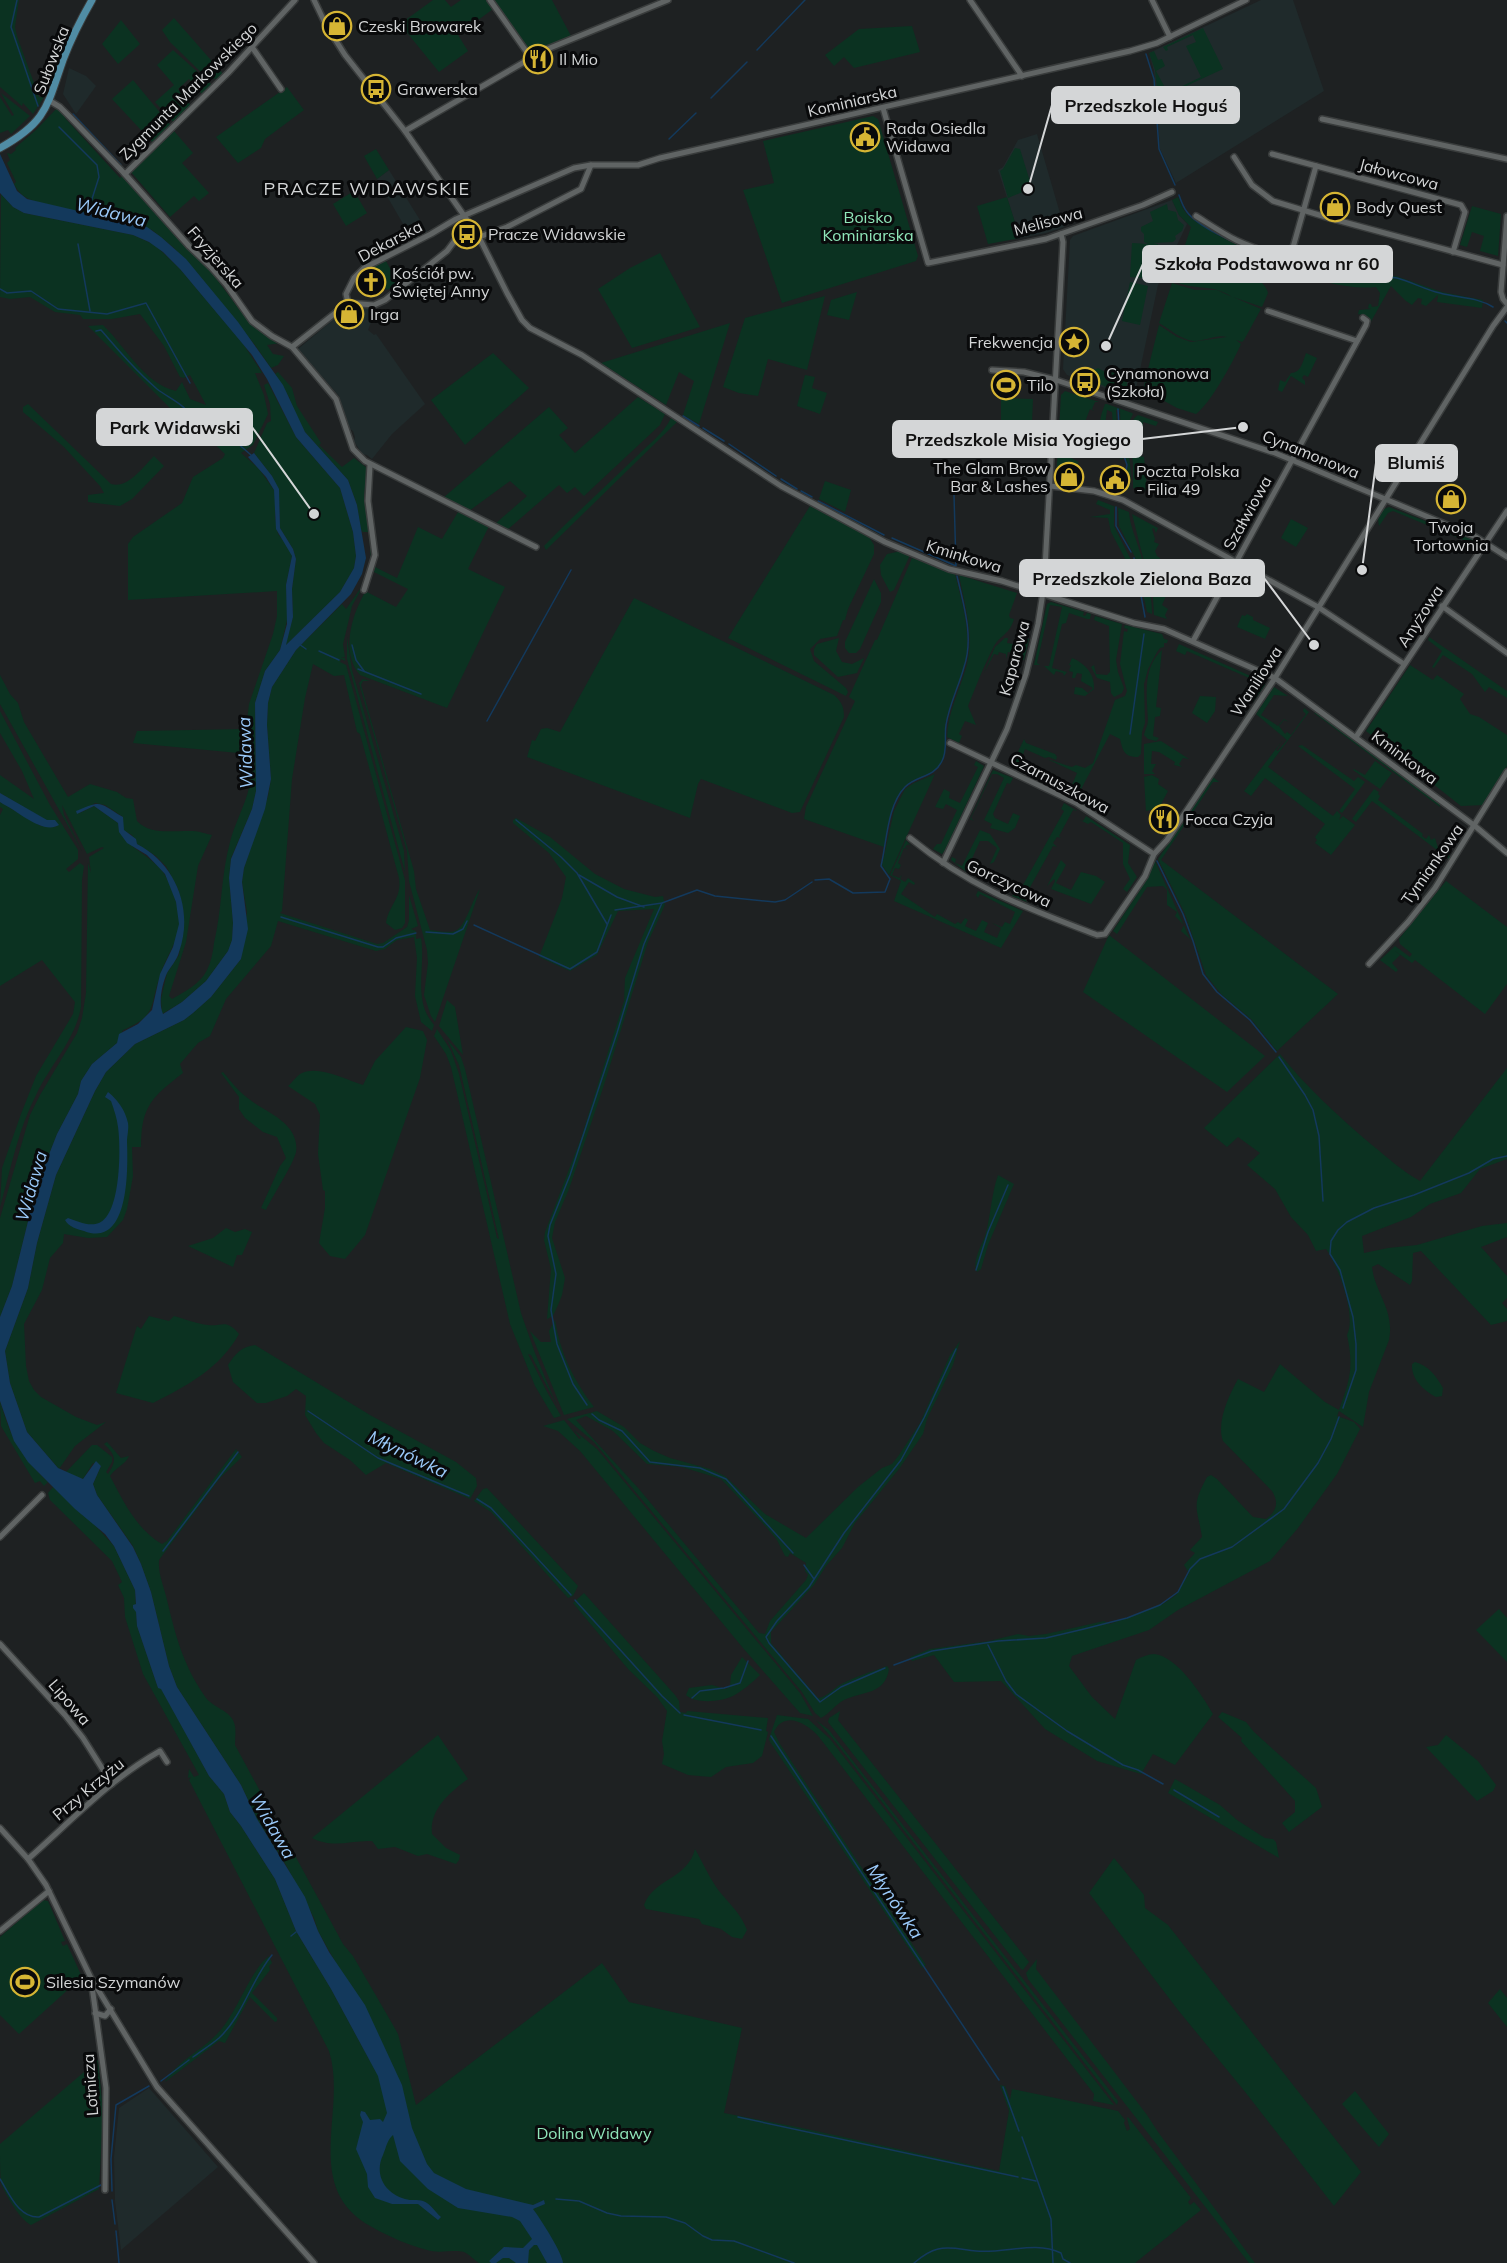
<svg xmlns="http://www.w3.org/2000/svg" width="1507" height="2263" viewBox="0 0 1507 2263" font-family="Mulish,sans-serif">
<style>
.built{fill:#1f2a2b}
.green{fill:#0b3221;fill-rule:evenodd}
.water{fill:#13395c}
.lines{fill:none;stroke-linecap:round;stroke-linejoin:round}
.stream{stroke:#13395c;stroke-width:1.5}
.minor-casing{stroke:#393c3c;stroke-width:8}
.major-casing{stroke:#393c3c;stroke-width:9}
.minor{stroke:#606464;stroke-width:5}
.major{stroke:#508ca4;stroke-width:7}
.labels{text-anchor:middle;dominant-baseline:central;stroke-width:6;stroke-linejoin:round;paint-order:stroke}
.poi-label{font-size:16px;fill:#d4d6d7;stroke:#090a0b;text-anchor:start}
.street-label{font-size:16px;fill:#d4d6d7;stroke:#090a0b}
.park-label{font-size:16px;fill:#90e7ba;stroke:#090a0b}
.neighbourhood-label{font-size:18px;letter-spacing:1.5px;fill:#d4d6d7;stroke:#090a0b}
.water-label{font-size:18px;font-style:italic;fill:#9ac9f9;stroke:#090a0b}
.leader{fill:none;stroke:#d4d6d7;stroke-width:2}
.callout-dot{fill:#d4d6d7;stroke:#090a0b;stroke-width:2}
.callout{fill:#d4d6d7;stroke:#d4d6d7;stroke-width:2}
.callout-label{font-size:18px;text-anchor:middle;font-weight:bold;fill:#111}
</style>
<rect width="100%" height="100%" fill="#1e2122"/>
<g class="built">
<polygon points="1261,0 1293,0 1324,91 1176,183 1160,149 1154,71 1149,53"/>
<polygon points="69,68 86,76 96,86 76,114 63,94"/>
<polygon points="1037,134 1064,227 1046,233 1020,238 998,170 1003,167 1018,140"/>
<polygon points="389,170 428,233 413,241 377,179"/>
<polygon points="1172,200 1179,215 1187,224 1158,285 1134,398 1067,375 1063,369 1070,240 1073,236"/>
<polygon points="351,305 370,308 375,312 368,330 374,335 376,334 425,404 392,434 372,459 367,455 362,454 354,441 355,437 353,431 350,429 339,396 298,349"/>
<polygon points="149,2088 218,2167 121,2250 115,2201 114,2157 119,2108"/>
</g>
<g class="green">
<polygon points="0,0 19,0 15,27 17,36 39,97 44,97 33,114 23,103 22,106 0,87"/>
<polygon points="433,0 445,0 451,7 461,0 486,0 493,9 458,35 468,51 439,72 400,24"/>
<polygon points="493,0 552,0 571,36 532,53"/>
<polygon points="174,18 224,75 222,78 210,79 205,76 170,42 162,30"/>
<polygon points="121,20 140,44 118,64 102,44"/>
<polygon points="912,26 920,52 854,68 844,57 834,66 825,55 859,29"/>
<polygon points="1203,28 1223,69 1158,99 1155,70 1149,53 1154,51 1158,60 1162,59 1165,66 1156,71 1168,93 1201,77 1186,46 1196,42 1193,35 1167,47 1168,50 1166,51 1163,47"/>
<polygon points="173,50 212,85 203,95 189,79 178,89 192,107 175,124 155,102 174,85 157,65"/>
<polygon points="133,80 172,127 154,144 112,99"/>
<polygon points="287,87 304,110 265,139 261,148 238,163 216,137"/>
<polygon points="1,93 30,116 11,134 8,130 0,133 0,97 12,116 14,115"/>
<path d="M57,108L66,116L65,118L120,178L122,176L173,232L206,265L239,309L255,328L280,343L267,345L273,354L284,356L278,365L271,368L255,345L199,275L173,247L152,230L37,202C26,199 19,194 14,184L16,182L7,163L10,160L7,153L11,154L16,150L15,148L36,130Z"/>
<polygon points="873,116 878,119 918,256 916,261 782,303 743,190 774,183 763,141"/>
<polygon points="174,131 193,153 182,163 209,193 199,201 194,196 170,217 131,172"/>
<polygon points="1015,148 1020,149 1032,188 1008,198 1000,171 1003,169"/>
<polygon points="376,149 389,170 377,179 364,156"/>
<polygon points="354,191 367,213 346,226 333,204"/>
<path d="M1,194L13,207L24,213L133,235L155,245L180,269L244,345L262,373H255L264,395L268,414L253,445L241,453L259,469L274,490L276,499L275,517L278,534L290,549L292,556L286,585L288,616L280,650L265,671L255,703L256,791L252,809L231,858L229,878L233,923L232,940L228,951L206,981L182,1002L162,1014L161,999L167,973L179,955L184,917L181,901L178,889L166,866L156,856L137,844L132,835L123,830V817L105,805L95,803L78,814L94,806L118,823C120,846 149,853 163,872C170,882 176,899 178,911C179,918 180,927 178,934C173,948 164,962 160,976C149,1007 158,1015 123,1030L117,1043L92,1064L81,1081L78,1094L57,1134L37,1185L12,1286L0,1317V1218L30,1115L40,1095L77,1033L82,1018L86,993L88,863L91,873L89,857L104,848L102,847L87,854L62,805L64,815L82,851L0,704V675L10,694L18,703L24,722L68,797L90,784L117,792L126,798L133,799L137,821C151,836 175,830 193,831C199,831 206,834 212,835L198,866L186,942L169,996L172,999C186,991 200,984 207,970C211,962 213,952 214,943C222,910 221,875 230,842C238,812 258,786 249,754L133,743L137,731L246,729L249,704L273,634L277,616V591L128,600V544L133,537L182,503L193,477L223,458L225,454L204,434L178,416L88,326L103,325C125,346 144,384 176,391L182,382L190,399L206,405L190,375L184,378L180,377L164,346L140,314L112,319H83L80,315L55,312L30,297L10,299L0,297Z"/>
<polygon points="1007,197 1020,238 988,244 977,206"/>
<path d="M1178,197C1180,201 1181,206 1184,210C1188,217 1195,221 1202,225C1244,254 1296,267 1345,279L1347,275L1359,278L1396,276L1442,292L1483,300L1482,308L1437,302L1438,295L1426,306L1421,304L1422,299L1418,298L1412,305L1406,301L1391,286L1369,325L1367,316L1358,314L1359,310L1371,309L1368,308L1369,304H1371L1372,307L1378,306L1380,293L1376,287C1347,290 1318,280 1289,271L1286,277L1264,270L1257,275C1223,261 1205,246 1175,275L1191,227L1179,215L1172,200Z"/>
<polygon points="1167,204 1168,210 1176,212 1178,220 1184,225 1182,231 1175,236 1176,239 1173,242 1153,243 1158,244 1156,279 1130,277 1132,243 1148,244 1144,242 1144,234 1141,231 1141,227 1153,221 1150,212"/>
<polygon points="1472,206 1501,214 1498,256 1480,251 1484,236 1472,232 1467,247 1460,245"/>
<polygon points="660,253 700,327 632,348 598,289 630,268"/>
<polygon points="386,261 398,283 387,290 370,268"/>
<path d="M1213,261C1228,263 1265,276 1268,293L1262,307L1233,297L1261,309L1244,340L1242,342L1236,340L1241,344C1233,362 1210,404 1196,414L1177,408L1157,397L1142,393L1159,325L1177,337L1191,342L1227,337C1217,334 1205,341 1194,341C1181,340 1170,329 1159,323L1172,283L1195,290H1217L1232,297C1212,283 1195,291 1173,281L1193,263Z"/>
<polygon points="1130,282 1148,286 1140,325 1122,321"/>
<polygon points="857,292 849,320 827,315 831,300"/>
<polygon points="825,296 807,370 768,359 758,396 739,393 723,387 745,318"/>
<polygon points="730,323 699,424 683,415 694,381 679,372 666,405 601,363"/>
<polygon points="493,353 529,388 465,445 431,400"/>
<path d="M1306,353L1317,358L1308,377L1304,375L1302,378L1305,381V385L1291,376L1282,392L1278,390L1280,380L1285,382L1291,373C1301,373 1303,361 1306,353Z"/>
<polygon points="1098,368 1105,372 1109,369 1116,368 1127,381 1127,387 1120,386 1118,391 1116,391 1088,379 1081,379 1087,369 1090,371 1092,369 1094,370"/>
<polygon points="278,372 292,388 297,406 321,443 319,445 342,467 354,458 367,468 364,497 373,555 371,562 369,532 363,532 361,530 357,505 348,480 305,432 298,421 289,397 275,374"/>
<polygon points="805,375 815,377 812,388 827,393 820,414 797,406"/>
<polygon points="268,383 296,437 340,488 353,532 356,556 354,568 340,592 285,646 293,617 292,589 296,559 293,549 280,528 279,500 272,476 254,453 267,423 271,421 270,404 264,385"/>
<polygon points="1065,391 1099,402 1095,402 1092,409 1094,411 1090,409 1071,458 1079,462 1076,466 1068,466 1067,472 1065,472 1063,479 1068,479 1067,483 1056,481 1061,395"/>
<polygon points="638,397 665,414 660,425 584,496 575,487 567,493 559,485 507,530 495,524 527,496 510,481 469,511 443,498 549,407 568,428 559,435 575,453"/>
<polygon points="1001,398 1033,399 1032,423 1027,423 1027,427 1021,427 1021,431 1004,431 997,433 1001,424"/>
<path d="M28,404L111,484C128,489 143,467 154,456L164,466L132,499L120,506L88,502V495L104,493L100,486L64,447L23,412V407Z"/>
<path d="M1105,404H1107L1132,413L1133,414C1119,438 1136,464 1129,489L1119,487L1120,485L1124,486L1128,466L1121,441L1120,410H1116L1118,443L1123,460L1115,456L1112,412L1107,410L1104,433C1097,424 1101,415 1105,404Z"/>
<path d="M1138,415L1158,422L1156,426L1143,422L1141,444H1139L1140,456L1144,457L1147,488L1144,492L1133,488C1133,480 1133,472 1133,464C1132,448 1122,427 1138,415Z"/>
<path d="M671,418L677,422L546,550L544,546C574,515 606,486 637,456C649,444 664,433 671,418Z"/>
<polygon points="825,481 851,490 845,512 819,499"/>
<path d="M1098,500L1129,512C1130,525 1135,536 1139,549C1146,569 1152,592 1152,614L1147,612L1135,557L1119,526L1118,507H1114V526L1131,560L1129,566L1111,532L1108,518L1090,517L1110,514V510L1096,504Z"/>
<polygon points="810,506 869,537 874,545 874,554 848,609 845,620 843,620 837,636 820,639 810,649 814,661 846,688 848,692 846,696 728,638"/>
<polygon points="1389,507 1472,539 1477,542 1478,546 1393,511 1388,513 1379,526 1378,519 1384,509"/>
<path d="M458,512L489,526L468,569L505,587L447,708L360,675C341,653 351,617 364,594L367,592L396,607L408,589L374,572L375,567L397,578L418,527L442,539Z"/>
<polygon points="1132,514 1158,528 1156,533 1154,528 1152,529 1155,539 1154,542 1159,544 1155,551 1157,556 1160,558 1158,564 1159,572 1163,575 1159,581 1166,588 1163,594 1166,596 1162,605 1168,609 1165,615 1167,619 1154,615 1153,597"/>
<polygon points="1291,519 1308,528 1296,547 1281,538"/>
<polygon points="901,551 910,555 894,590 890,592 881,575 880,565 887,554"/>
<path d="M912,558L955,574C962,603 972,634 965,664C960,683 950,701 946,721C943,733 948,750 942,762C935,774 922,775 912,781C891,793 888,826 884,847L804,819L806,807L855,701L849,697L875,640H877Z"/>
<path d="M959,575L1017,593L1009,615L1010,618L1014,619C1009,636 1000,634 993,648C983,667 976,687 968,706L976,725L965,721L959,734L962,736L959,743L947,737C948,712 959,692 966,668C975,638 965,605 959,575Z"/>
<polygon points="874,579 881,593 881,602 860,649 856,653 849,653 845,648 845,642"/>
<path d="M365,582L352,606L349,619L343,644L345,657L341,658H345V661L341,659L340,662L346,665L405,880V923L402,928L395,930L386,923C389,904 402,899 399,878L360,734L357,732L344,675L334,676L313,664L305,698L292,779L282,911L280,913L377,944L383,943L407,927L409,920V895L418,926L411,929L416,931V939L421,938C426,968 412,999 434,1025L432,1031L421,1022L415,996L417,958L414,937L397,940L385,949L376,951L278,921L271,946L226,999L210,1036L198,1043L180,1064L183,1073C152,1097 141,1106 141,1147H132L133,1176L127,1209L123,1220L107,1237L88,1238L64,1234L63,1243L50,1258L42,1290L24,1324L26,1366L29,1381L34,1390L41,1397L76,1417L97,1425L106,1422L75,1446L59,1469L27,1432L10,1383L5,1351L28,1288L37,1243L56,1175L95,1091L106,1072L135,1044L184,1020L193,1013L211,997L241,959L247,912L242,882L244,868L268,796L271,779L267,725L268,703L272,687L296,650L342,604L346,609Z"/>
<path d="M634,598L834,695C842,702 844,707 844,717L800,812L792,813L701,779L698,784L690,818L527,757L532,740L535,741L541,729L547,728L560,732Z"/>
<polygon points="1051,602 1084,612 1083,615 1085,616 1087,613 1091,614 1090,619 1087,619 1069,613 1066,623 1062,624 1052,668 1067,672 1064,676 1063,673 1056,671 1054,675 1044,666 1049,666 1062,607 1050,605 1037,663 1040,665 1034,665 1047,604"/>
<polygon points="1247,614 1253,617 1253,620 1270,628 1265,639 1237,627 1242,615 1245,616"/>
<polygon points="1095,616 1122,624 1116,660 1118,672 1124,688 1122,693 1114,697 1111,693 1110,682 1097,678 1091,667 1094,665 1096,674 1107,675 1110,672 1109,626 1094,620"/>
<path d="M1125,625L1162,634L1164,639L1168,640L1167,643H1164V647L1160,648L1157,652L1148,669L1144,684L1145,723L1142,732L1141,754L1138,757C1124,757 1123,751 1120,739L1110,734L1077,797L1056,785L1058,781L1077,790L1071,787L1077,773L1047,759L1072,767L1076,765L1085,768L1093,763L1115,700L1125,696L1127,691L1120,664L1124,631L1127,632L1128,629L1124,628Z"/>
<polygon points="347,637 352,670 404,851 405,872 347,659"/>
<polygon points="1429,637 1507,691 1507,698 1489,687 1485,692 1472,674 1443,655 1434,668 1432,667 1442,651 1428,640"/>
<polygon points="839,638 836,651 842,662 852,664 864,658 857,673 838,677 814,655 814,649 817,644"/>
<polygon points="1005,638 1008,638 1007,643 1019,645 1018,652 1023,638 1029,639 1024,660 1016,658 1014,661 1013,653 1008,652 1006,659 1006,654 999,652 998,655 994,654 984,673 995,647"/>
<polygon points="1179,644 1264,682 1265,685 1253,702 1249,699 1257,689 1256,681 1187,651 1185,655 1176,651"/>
<path d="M1162,650L1156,707L1161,708L1160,716L1155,717L1153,736L1159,738L1156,741L1148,739L1144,735C1145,730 1148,725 1148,720C1147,697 1142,668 1162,650Z"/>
<path d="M1072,658C1084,663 1095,673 1094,689L1085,696L1074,694L1075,687L1082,688L1088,693L1093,688L1081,681L1082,674L1077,673L1075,678H1072L1073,672L1069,671L1071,665H1069Z"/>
<polygon points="1410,665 1433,680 1437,675 1464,694 1460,699 1470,714 1479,717 1507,735 1507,766 1484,805 1461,806 1366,731"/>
<path d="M363,679L370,681H363L361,685L414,871L416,889L430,930C438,931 448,933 455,931C466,927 472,899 480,889L435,1022L431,1016L424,995L428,963L427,950L409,881L407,851L359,683Z"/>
<polygon points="1274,687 1288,696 1274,695 1261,715 1278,726 1284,719 1289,722 1284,720 1279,726 1285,734 1287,732 1291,735 1306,714 1303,711 1304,708 1309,712 1268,767 1333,816 1337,811 1341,815 1339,820 1343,816 1355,825 1331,855 1315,843 1317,840 1315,837 1325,824 1320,820 1265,778 1251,796 1244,791 1282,741 1276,750 1278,751 1287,740 1256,714"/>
<polygon points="1200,696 1216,697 1215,711 1207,723 1192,713"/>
<path d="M0,711L50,805L78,850V859L66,869L69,872L80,863L84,866L82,880L81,1007C75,1040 51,1064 37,1093C18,1129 11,1168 0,1207L2,1168L21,1114L36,1076L73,1014L75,1002L42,960L0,986V815L3,809L0,807V802L41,826L56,827L55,820L47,821L0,793V775L34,799L22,771L0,733Z"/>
<polygon points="1317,712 1439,803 1440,807 1314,713"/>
<path d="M1024,739L1026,743L1055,754L1057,757L1056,760L1049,757L1045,758L1025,749L1020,763L1027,767L1024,771C1009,764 1019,751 1024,739Z"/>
<polygon points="1161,741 1189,759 1183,758 1179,764 1182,767 1174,765 1175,762 1159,752 1152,751 1151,764 1156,764 1152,771 1155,774 1144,774 1144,744"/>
<polygon points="1302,745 1354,781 1358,777 1365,782 1342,813 1339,811 1355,789 1298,746"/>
<polygon points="976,761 984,766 945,850 942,854 933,849 937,844 941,844 957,810 946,804 943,809 935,807 944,789 950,792 949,798 960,803 978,767 974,765"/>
<polygon points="1375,761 1392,773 1380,789 1353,770 1354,769 1365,775"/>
<polygon points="993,770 1013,778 1010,784 1007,783 993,814 995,818 1008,824 1013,813 1020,816 1015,828 1008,833 990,828 992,824 984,820 1004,778 997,774 992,774 971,818 974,821 970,819"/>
<polygon points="935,774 889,875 882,865 894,811 905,789 914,783"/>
<polygon points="1152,775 1159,779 1158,784 1168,791 1159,808 1146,811 1144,777"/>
<polygon points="1213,777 1219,782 1213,782 1161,860 1338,994 1277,1051 1251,1019 1221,994 1206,975 1185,914 1158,859"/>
<polygon points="1374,789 1379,792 1378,794 1380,796 1378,800 1423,834 1422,836 1426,839 1429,835 1431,840 1435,838 1438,848 1450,856 1449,859 1372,801 1356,822 1352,819"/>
<polygon points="1064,803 1077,811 1073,810 1059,836 1061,838 1057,837 1053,843 1057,847 1053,846 1024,898 1027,902 1012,896 1015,892 1020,891 1023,885 1064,811 1061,809"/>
<polygon points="1086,816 1130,845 1128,863 1137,877 1127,892 1123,889 1130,879 1123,864 1123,843 1091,822 1088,824 1080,820 1083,821"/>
<polygon points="516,818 550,837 595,874 624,889 655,897 663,896 665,905 648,942 604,1085 569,1189 555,1222 552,1238 565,1278 562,1295 558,1305 553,1316 547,1319 551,1269 544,1240 545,1232 581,1138 624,1001 625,978 654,909 618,911 597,955 570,971 539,957 562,898 566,877 549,853 513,823 513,820"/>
<polygon points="980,830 990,834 1000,849 994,862 990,864 997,848 988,841 980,841 969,865 971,870 969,874 951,860 952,857 956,859 955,863 962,866"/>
<polygon points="906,840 911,846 908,844 905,847 908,849 904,848 898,863 901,865 899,869 895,868 892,875 899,878 902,875 900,879 905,882 908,878 915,883 914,885 909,882 901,894 935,917 937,914 955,924 958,922 961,924 965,918 968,920 965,926 976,931 982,920 988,923 984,932 997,938 1001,928 992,923 1002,927 1005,922 1010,924 1015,912 980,894 978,898 976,895 978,891 1023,911 1001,948 894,901 901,881 890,875"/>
<polygon points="1061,860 1066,865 1056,883 1071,890 1081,872 1096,876 1105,882 1091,904 1051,889 1055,881 1054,879 1047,886"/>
<polygon points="1155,861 1190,939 1181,931 1184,925 1175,916 1177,912 1167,905 1167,890 1163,886 1147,887 1117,934 1113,931 1148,878"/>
<polygon points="1446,881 1507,927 1507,984 1485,1014 1415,960 1412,963 1395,951 1400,955 1392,963 1398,970 1396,972 1380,960 1395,946 1410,957 1412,954 1400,944 1399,939"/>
<polygon points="1109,935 1265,1056 1227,1092 1083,992"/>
<polygon points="447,1000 455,1007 463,1055 439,1026"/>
<path d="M406,1027L423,1031L427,1040L420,1078L365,1235L345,1259L330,1256L319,1243L325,1208V1191L323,1190L318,1154L320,1115L315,1104L288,1086C292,1083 297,1075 302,1073C319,1065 347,1080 363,1085L375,1061Z"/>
<polygon points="437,1029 451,1051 459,1074 497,1238 499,1239 459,1065 447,1039 461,1057 465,1069 521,1313 535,1353 556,1404 531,1355 528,1354 547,1392 561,1416 554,1418 535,1386 510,1324 451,1067 446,1054 434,1036"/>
<path d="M1280,1054C1307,1088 1339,1117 1372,1145C1387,1157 1403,1172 1420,1181L1507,1068V1159L1480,1169L1461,1193L1430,1204L1411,1217L1362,1236L1364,1253L1388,1248L1417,1245L1482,1226L1507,1223V1237L1481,1247L1507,1276V1298L1502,1303L1507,1309V1321L1491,1325L1421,1251L1413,1253L1412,1281L1410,1285L1378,1264L1372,1267C1375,1293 1395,1310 1389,1340L1369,1392L1363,1427L1339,1411L1337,1416L1354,1422L1360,1429L1337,1474L1298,1528L1270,1561L1178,1610L1149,1630L1072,1656L1069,1666L1092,1697L1115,1719L1136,1660C1142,1657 1148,1654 1154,1654C1177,1656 1202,1695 1213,1714L1175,1765L1153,1754L1141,1774L1097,1761L1045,1729L1001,1681L954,1682L934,1655L912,1661L910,1657L930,1649L989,1641L1018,1634L1029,1636L1046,1634L1104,1621L1110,1624L1163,1604L1176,1595L1189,1573L1184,1565L1195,1553L1190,1550L1202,1537C1197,1506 1191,1507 1207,1477L1211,1475L1217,1479L1253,1517L1266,1519C1277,1511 1279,1502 1272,1491L1223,1441C1216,1423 1229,1395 1238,1379L1264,1392L1280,1364L1325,1402L1339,1410C1350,1379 1354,1368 1347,1335C1357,1316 1338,1265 1326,1249L1316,1251L1308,1235L1291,1217L1275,1189L1247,1165L1260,1153L1238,1137L1227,1147L1204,1128Z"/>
<path d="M223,1072C232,1083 241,1094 253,1102C269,1113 300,1125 296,1152C294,1163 272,1197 266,1210L261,1208L280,1166L286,1158L277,1137L263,1132L245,1118L239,1109V1097L221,1073Z"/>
<path d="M998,1175L1014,1184L988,1245L981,1269L977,1272C972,1261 981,1247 985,1236C991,1216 991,1195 998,1175Z"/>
<polygon points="226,1228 235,1232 245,1229 252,1232 242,1255 237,1255 233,1267 188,1246 213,1238"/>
<path d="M149,1316L169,1321L174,1316C185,1319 197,1324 208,1325C222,1327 226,1318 239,1334C220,1368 187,1386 153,1403L116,1393L137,1326L141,1329Z"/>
<path d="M555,1320C560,1353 574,1381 594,1407L564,1415L530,1331L541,1342H551L549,1331Z"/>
<path d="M960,1341L953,1365L927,1419L923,1434L899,1469L855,1523L842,1548L826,1566L814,1585L771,1632V1643L818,1698C826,1697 831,1691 838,1686C853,1677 871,1672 887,1666L889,1669C885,1695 863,1691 844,1700C835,1705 829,1714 821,1718L815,1713L802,1692L594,1442L567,1419L597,1411L624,1427L640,1443L654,1451L670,1458L710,1469L725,1476L765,1514L806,1538L858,1487L882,1468L892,1464L899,1455L920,1423L950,1355ZM586,1416L613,1431L647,1464L682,1467L721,1479L766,1527L777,1540L785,1556L788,1557L790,1553L806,1563L805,1571L808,1575L806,1580L770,1621L765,1634L759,1633L639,1489L576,1420Z"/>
<path d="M255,1345L370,1415L456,1462L476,1478L477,1486L470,1499L386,1463L366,1475L350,1460L324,1443L316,1433L305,1415L306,1396L296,1389L287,1396L266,1403H257L233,1382L228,1365C236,1353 241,1347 255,1345Z"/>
<path d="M1415,1362C1429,1366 1436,1376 1443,1388L1442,1396L1436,1397C1423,1390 1411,1379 1412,1364Z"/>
<path d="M0,1401C11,1439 20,1455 48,1482L44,1486L40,1481L35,1483L1,1426Z"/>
<polygon points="564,1420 579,1439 581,1438 574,1430 597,1449 800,1693 813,1716 800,1713 743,1648 580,1451 558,1431 543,1426"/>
<path d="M107,1442L121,1458L129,1456C126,1464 115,1468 110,1476C123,1501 137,1530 162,1544L167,1541L236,1449L242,1457L220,1478L159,1560C158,1573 163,1584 166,1596C175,1633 182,1663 204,1695C212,1709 232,1709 235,1726C236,1732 235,1739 235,1745L343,1944L353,1956L393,2025L398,2034L416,2105L602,1963L629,2002L742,2028L724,2113L802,2128L999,2171L1009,2111L1000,2085L1005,2086L1010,2100L1012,2089L1118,2111L1125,2120L1124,2123L1127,2131L1130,2129L1127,2118L1128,2117L1191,2198L1188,2202L1190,2205L1194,2202L1201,2210L1135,2263H479C474,2260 469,2254 464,2252C454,2249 439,2254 427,2250C409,2245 389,2237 372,2227C300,2188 348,2110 329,2051L189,1780L191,1777L188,1778L189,1769L194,1777L199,1775L143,1674L125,1617L124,1598L118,1585L122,1582L112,1561L50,1500L48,1493L53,1487L92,1522L114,1546L135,1590L137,1626L158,1688H161L209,1776L224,1794L230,1812L241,1826L275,1879L296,1931L331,1989L370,2061L385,2051L383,2047L318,1931L314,1918L286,1865L257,1819L241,1785L177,1687L169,1666L151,1592L141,1564L133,1546L97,1495L93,1484L101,1466L93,1463L83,1479L65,1473L92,1445H97L112,1457V1462L106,1472L108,1474C117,1461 116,1455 104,1444Z"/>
<polygon points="487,1488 578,1586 573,1596 568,1598 491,1512 474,1501 483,1489"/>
<polygon points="584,1593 675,1695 679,1701 680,1712 686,1713 687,1711 768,1718 766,1731 768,1732 762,1756 753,1763 726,1767 711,1777 688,1775 662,1764 664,1754 662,1741 667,1711 657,1697 628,1669 573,1603"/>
<polygon points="1499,1609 1507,1618 1507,1662 1476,1630"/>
<path d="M742,1657L760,1675C752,1683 742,1691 733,1696C721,1702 695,1704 686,1695L689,1688L712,1685L726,1689L730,1686L731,1675Z"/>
<polygon points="840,1711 838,1720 1029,1962 1023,1970 1021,1969 828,1722 829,1718"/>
<polygon points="1222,1712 1246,1722 1254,1732 1316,1788 1322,1807 1289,1832 1282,1823 1295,1812 1295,1801 1241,1741 1242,1738 1218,1717"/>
<path d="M777,1715L808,1719L830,1739L1114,2105L1093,2101L1094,2094L819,1737C807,1723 784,1710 774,1732L780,1744L926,1965L922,1968L770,1742L769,1739Z"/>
<polygon points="816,1720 829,1730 1118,2101 1117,2105 833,1739"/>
<path d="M438,1735L468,1779C450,1792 429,1810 432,1834L446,1848L460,1855L459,1860L456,1864L427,1854L418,1856L395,1847L378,1849L372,1841C351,1840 333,1849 312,1838Z"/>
<polygon points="1446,1735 1478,1761 1496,1785 1493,1791 1477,1801 1426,1747 1438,1745"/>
<polygon points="1175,1779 1220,1805 1237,1820 1265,1838 1273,1839 1276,1842 1279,1858 1168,1793"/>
<path d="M695,1849C703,1863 710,1879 719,1891C729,1903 741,1914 747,1930L742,1939L732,1937L721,1929L702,1924L699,1919L646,1909L644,1905C654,1878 687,1880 695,1849Z"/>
<polygon points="1114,1858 1144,1895 1145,1908 1168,1925 1361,2172 1334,2206 1246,2093 1178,2010 1089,1893"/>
<polygon points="43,1900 48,1901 65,1941 61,1942 63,1946 67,1944 82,1977 19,2034 0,2015 0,1937"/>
<path d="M269,1956L272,1963L269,1966L270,1970L252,1993L277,2018V2021L275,2022L250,1997L225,2043L219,2041L165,2082C177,2061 201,2051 217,2034C237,2014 250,1970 269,1956Z"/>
<polygon points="1037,1959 1036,1969 1147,2115 1158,2132 1255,2263 1249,2263 1028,1979 1026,1973"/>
<polygon points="1500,1989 1507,1998 1507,2027 1488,2003"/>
<path d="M98,2060L103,2112L99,2189L31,2225C20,2220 5,2194 1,2183C0,2172 0,2156 0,2144Z"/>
<polygon points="1355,2091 1389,2134 1379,2147 1342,2104"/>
</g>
<g class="water">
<path d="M0,154L17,191L27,199L147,227L161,237L186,259L238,322L283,385L305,432L348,480L357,505L366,558L362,574L351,594L296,650L272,687L268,703L267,725L271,779L265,809L244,868L242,882L248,929L241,959L211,997L193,1013L184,1020L135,1044L106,1072L95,1091L56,1175L37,1243L28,1288L5,1351L10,1383L27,1432L58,1468L83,1479L96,1461L101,1466L93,1484L97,1495L133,1547L141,1564L151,1592L169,1666L177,1687L241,1785L257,1819L305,1897L318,1931L329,1952L365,2005L402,2085L412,2128L427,2164L434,2173L466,2189L533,2205L544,2200L545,2204L533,2209C540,2218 563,2254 563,2263H547L537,2245H534L529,2250L528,2263H516L509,2258H503L496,2263H491L489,2261L504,2247L523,2248L532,2239L520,2221L512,2217L458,2208L428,2189L400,2161L393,2135C387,2140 386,2148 383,2155C374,2174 384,2193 405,2199C411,2201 418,2199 423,2201C431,2204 435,2212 441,2217L438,2220L418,2204H392L375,2198L368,2187L367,2174L356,2149L363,2122L360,2115L361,2111L365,2112L370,2120L380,2119L383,2122L387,2113L378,2076L331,1989L296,1931L275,1879L241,1826L230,1812L224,1794L209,1776L161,1689L158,1688L137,1626L136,1612L133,1608V1605L136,1604L135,1590L114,1546L105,1534L75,1509L28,1462L14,1441L0,1401V1317L12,1286L37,1185L57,1134L78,1094L81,1081L92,1064L117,1043L119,1034L138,1024L152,1010L160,974L173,947L179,924L176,902L165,874L147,855L127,843L119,832L118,823L94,806L77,814L76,811C103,799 99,803 123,817L124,830L136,839L137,844C176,864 194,910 179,952C177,960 171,966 167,973C162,984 158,1003 163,1014L182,1002L206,981L228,951L232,940L233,923L229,878L231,859L252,809L256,791L255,703L265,671L280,650L287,624L286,585L292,556L276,529L274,490L266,477L248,457L254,453L272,476L279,489L280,528L293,549L296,559L292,589L293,617L286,645L340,592L354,568L356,556L353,532L340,488L296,437L267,379L252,355L180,269L163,252L149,242L133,235L24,213L13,207L0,193Z"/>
<path d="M0,793L47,820H55L59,825C43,835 18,811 3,804L0,802Z"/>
<path d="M108,1092C118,1100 125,1110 128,1123C129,1129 127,1136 127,1142C128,1167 130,1249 84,1231C77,1229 69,1227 65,1220L68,1218C77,1221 89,1227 99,1223C121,1214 121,1148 118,1127C117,1118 114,1110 111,1101L105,1097Z"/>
</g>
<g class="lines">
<g class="stream">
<polyline points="17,0 11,27 38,106"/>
<polyline points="757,50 805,0"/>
<polyline points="1146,54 1154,79 1159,149 1175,185"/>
<polyline points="711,98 747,62"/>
<polyline points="73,114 121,165"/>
<polyline points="59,127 97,165 99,177 91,202"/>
<polyline points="669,139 696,113"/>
<path d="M1179,195C1181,201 1183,207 1187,212C1208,240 1326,280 1360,280C1373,280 1385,275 1397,278C1412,282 1426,290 1440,293C1458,298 1477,297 1493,307"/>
<polyline points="78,244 90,311"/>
<polyline points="0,289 7,293 31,291 58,309 107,314 146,303 190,383"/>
<polyline points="1505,321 1507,323"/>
<path d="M96,331L101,330C119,351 136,371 157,389C170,399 185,404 193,419"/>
<polyline points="202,409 220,428 251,455"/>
<polyline points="1118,409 1120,444 1127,465 1123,486"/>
<polyline points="683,416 699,426"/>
<polyline points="703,428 724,441"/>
<polyline points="729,444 776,476"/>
<polyline points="781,479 797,489"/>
<polyline points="801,491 812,497"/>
<polyline points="818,501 884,535"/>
<polyline points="1116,507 1116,526 1131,552"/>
<polyline points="892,538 956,566 954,495"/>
<polyline points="1134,558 1145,617"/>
<polyline points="299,644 306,649"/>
<polyline points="352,645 356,660 364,671"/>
<polyline points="319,651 339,660"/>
<polyline points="358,669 421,694"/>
<polyline points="487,721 571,570"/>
<polyline points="1130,734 1144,634"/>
<polyline points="516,820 561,857 577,873 607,924"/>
<polyline points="1157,861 1183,914 1193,941 1203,974 1217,992 1250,1020 1276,1052"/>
<polyline points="579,875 617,897 644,907"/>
<path d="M815,880L829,879L853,893L885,892L890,879L881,866C887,841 887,806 905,787C917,775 934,778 942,761C948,750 944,736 946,725C949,705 959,686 964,667C974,638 964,606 957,576"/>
<polyline points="615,910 662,903 697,890 715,896 775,902 785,900 812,882"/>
<polyline points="281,917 378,947 383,947 396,938 416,933"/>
<polyline points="474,925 570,969 597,952 611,915"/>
<polyline points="426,932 453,934 463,929 467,921"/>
<polyline points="1279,1057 1305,1095 1313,1110 1319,1136 1323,1201"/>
<polyline points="976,1270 988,1232 1008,1185"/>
<polyline points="587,1405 573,1384 557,1344 551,1310 556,1274 548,1236 550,1225 570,1175 617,1033 644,944 662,903"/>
<polyline points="1343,1408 1356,1370 1356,1344 1353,1317 1340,1270 1330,1254 1331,1241 1338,1230 1347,1222 1374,1208 1414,1195 1469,1173 1493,1159 1507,1156"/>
<polyline points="308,1411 378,1458 469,1496"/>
<polyline points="592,1414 599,1420 622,1431 650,1462 700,1468 726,1479 793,1553"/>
<polyline points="477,1499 491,1508 571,1595"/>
<polyline points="163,1551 238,1452"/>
<polyline points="804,1565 814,1579"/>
<polyline points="575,1600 662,1696 680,1713"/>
<polyline points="988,1645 1006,1681 1016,1694 1067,1731 1123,1765 1138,1770 1163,1784"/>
<polyline points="894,1665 932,1651 998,1641 1046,1638 1084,1629 1127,1618 1160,1605 1178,1592 1190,1569 1200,1559 1232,1547 1284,1509 1318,1463 1331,1439 1339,1417"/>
<polyline points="885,1668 841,1687 820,1702 769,1643 766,1637 777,1621 809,1587 844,1533 901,1460 924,1418 956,1349"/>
<polyline points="692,1698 700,1691 724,1688 740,1683 748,1661"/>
<polyline points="684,1715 761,1730"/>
<polyline points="771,1736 999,2080"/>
<polyline points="1174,1790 1219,1817"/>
<polyline points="291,1936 296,1932"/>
<path d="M193,2057C201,2051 211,2045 219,2038C243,2016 251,1980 272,1955"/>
<polyline points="161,2081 189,2060"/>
<polyline points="1003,2087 1019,2131"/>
<polyline points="738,2117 1018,2177"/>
<polyline points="1022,2137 1051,2219 1053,2263"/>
<polyline points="1022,2178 1036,2181"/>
<path d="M0,2179C10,2195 19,2218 39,2217L101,2185"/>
<polyline points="112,2191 111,2159 116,2105 149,2086"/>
<polyline points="556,2199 579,2201 607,2213 621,2216 666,2217 685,2223 703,2236 712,2240 734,2241 794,2263"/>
<polyline points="112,2200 115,2224"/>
<polyline points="116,2231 119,2263"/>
<path d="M914,2263C921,2257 929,2251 938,2249C951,2246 963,2250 976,2251C1004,2254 1035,2240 1061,2253L1063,2259L1070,2263"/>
</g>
<g class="minor-casing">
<g id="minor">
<polyline points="314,0 326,25 345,55 405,131 479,237 507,293 522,320 530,328 582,355 781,486 885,542 949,569 1002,581 1134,623 1164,629 1275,678 1475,826 1507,853"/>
<polyline points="490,0 531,58"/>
<polyline points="970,0 1022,76"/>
<polyline points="1152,0 1170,37"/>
<polyline points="252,47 281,89"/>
<polyline points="50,101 60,107 70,117 123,172 189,246 212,268 226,284 252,321 272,336 292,347 336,399 353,449 365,461 536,547"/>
<polyline points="883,108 928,263 1046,239 1143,205 1172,192"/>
<polyline points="1322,119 1507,159"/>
<polyline points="405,131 545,50 668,0"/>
<polyline points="1272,154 1461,205 1465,212 1453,252"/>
<polyline points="1234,157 1252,185 1273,201 1329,218 1503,265"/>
<polyline points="125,174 228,73 295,0"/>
<path d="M1196,216C1209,224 1222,233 1236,240C1259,251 1344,278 1368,274"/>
<polyline points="1507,216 1501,292 1503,299 1507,304"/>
<polyline points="479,237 507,227 581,189 591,165"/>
<polyline points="1290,258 1316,166"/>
<polyline points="348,303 346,294 354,278 364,268 431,234 456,219 574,168 591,165 638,165 660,158 1130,51 1157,43 1246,0"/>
<polyline points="1268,311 1357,341"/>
<polyline points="292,347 348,303 374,305 385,300 447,251 468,223"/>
<polyline points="992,370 1024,372 1056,380 1275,453 1476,537 1507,557"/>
<polyline points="1050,486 1094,491 1123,500 1318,607 1404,664"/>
<polyline points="364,590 375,555 368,501 370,465"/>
<polyline points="1442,606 1507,653"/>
<polyline points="1193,641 1366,325 1367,321 1363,318"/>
<polyline points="1356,737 1507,511"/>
<polyline points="950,743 1076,803 1154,854"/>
<path d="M910,838C971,888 1024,907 1097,935L1105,934L1145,876L1154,854L1167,840L1275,678L1493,326L1507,307"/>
<polyline points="943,863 1007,729 1026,674 1038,624 1044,586 1063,242 1061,234"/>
<polyline points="1369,964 1408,922 1435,888 1507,772"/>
<polyline points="0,1537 42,1495"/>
<polyline points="0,1644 65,1715 83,1738 112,1784"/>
<polyline points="0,1828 28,1859 46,1885 91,1978 157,2087 314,2263"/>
<path d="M28,1859C70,1822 110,1779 160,1751L167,1762"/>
<polyline points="0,1931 49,1891"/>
<polyline points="91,1979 106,2088 105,2190"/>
<polyline points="95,2013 105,2016 111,2009"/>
</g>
</g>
<g class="major-casing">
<path id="major" d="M0,148C47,122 47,106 63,60C71,39 81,19 92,0"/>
</g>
<use href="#minor" class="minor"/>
<use href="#major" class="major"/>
</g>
<defs>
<g id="shop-ring" transform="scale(1.5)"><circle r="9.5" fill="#090a0b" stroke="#d6b534" stroke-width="1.5"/><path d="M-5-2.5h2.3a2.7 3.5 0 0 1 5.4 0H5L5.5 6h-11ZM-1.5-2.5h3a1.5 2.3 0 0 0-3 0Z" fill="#d6b534"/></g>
<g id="restaurant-ring" transform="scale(1.5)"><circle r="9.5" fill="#090a0b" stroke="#d6b534" stroke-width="1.5"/><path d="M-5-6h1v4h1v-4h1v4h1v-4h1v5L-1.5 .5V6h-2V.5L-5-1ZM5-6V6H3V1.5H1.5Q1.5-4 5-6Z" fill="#d6b534"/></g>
<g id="bus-ring" transform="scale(1.5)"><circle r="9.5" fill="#090a0b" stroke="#d6b534" stroke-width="1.5"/><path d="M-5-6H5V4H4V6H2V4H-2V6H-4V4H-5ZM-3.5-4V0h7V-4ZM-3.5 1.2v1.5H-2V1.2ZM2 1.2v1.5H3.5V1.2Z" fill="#d6b534"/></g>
<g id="civic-ring" transform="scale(1.5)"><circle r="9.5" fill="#090a0b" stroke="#d6b534" stroke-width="1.5"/><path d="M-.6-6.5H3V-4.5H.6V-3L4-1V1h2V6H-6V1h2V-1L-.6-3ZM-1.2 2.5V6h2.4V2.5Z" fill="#d6b534"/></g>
<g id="church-ring" transform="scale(1.5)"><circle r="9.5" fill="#090a0b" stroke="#d6b534" stroke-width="1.5"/><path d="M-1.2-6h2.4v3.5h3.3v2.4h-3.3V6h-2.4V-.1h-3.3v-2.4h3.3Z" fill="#d6b534"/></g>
<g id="sight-ring" transform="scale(1.5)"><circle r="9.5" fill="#090a0b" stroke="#d6b534" stroke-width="1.5"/><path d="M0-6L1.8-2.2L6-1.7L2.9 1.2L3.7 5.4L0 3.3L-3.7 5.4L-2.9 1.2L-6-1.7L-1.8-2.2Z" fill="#d6b534"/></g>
<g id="stadium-ring" transform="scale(1.5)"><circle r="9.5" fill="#090a0b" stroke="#d6b534" stroke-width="1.5"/><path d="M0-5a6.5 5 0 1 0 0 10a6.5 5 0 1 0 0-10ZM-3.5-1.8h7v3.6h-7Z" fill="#d6b534"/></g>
</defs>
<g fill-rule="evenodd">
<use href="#shop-ring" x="337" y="26"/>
<use href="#restaurant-ring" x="538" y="59"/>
<use href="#bus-ring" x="376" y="89"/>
<use href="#civic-ring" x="865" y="137"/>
<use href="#shop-ring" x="1335" y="207"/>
<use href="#bus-ring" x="467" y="234"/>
<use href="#church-ring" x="371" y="282"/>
<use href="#shop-ring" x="349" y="314"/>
<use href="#sight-ring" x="1074" y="342"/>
<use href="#bus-ring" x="1085" y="382"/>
<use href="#stadium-ring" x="1006" y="385"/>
<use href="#shop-ring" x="1069" y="477"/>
<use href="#civic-ring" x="1115" y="480"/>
<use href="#shop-ring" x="1451" y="499"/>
<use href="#restaurant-ring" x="1164" y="819"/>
<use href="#stadium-ring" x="25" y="1982"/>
</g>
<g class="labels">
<g class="poi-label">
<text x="358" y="26">Czeski Browarek</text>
<text x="559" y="59">Il Mio</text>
<text x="397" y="89">Grawerska</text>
<text x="886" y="128">Rada Osiedla<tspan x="886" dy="18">Widawa</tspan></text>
<text x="1356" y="207">Body Quest</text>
<text x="488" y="234">Pracze Widawskie</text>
<text x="392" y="273">Kościół pw.<tspan x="392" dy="18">Świętej Anny</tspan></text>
<text x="370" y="314">Irga</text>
<text x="1053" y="342" text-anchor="end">Frekwencja</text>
<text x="1106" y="373">Cynamonowa<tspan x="1106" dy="18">(Szkoła)</tspan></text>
<text x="1027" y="385">Tilo</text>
<text x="1048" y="468" text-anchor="end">The Glam Brow<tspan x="1048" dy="18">Bar &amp; Lashes</tspan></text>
<text x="1136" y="471">Poczta Polska<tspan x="1136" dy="18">- Filia 49</tspan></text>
<text x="1451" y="527" text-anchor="middle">Twoja<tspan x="1451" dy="18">Tortownia</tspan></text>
<text x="1185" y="819">Focca Czyja</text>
<text x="46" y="1982">Silesia Szymanów</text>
</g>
<g class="street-label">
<text transform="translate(51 60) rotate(-69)">Sułowska</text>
<text transform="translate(188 91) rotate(-45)">Zygmunta Markowskiego</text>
<text transform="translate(852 101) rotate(-13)">Kominiarska</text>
<text transform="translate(1399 174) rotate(15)">Jałowcowa</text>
<text transform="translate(1048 221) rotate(-15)">Melisowa</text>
<text transform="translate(390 241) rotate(-28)">Dekarska</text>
<text transform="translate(216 257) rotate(49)">Fryzjerska</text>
<text transform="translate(1311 454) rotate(22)">Cynamonowa</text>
<text transform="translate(1247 513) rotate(-61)">Szałwiowa</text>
<text transform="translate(964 556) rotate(17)">Kminkowa</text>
<text transform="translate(1420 616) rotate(-57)">Anyżowa</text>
<text transform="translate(1014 658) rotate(-75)">Kaparowa</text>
<text transform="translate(1256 681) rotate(-57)">Waniliowa</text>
<text transform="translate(1405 757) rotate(37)">Kminkowa</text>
<text transform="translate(1060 783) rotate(28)">Czarnuszkowa</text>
<text transform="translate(1432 864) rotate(-55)">Tymiankowa</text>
<text transform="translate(1009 883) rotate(25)">Gorczycowa</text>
<text transform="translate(70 1702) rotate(49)">Lipowa</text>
<text transform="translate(88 1789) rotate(-40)">Przy Krzyżu</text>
<text transform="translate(90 2085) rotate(-94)">Lotnicza</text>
</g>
<g class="park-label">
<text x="868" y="217">Boisko<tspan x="868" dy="18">Kominiarska</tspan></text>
<text x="594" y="2133">Dolina Widawy</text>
</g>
<g class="neighbourhood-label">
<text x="367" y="188">PRACZE WIDAWSKIE</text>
</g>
<g class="water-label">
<text transform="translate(111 212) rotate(14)">Widawa</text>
<text transform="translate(245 753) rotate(-92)">Widawa</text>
<text transform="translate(31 1186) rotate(-74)">Widawa</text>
<text transform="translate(408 1454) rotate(26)">Młynówka</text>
<text transform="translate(273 1826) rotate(60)">Widawa</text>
<text transform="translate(895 1901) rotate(56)">Młynówka</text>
</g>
</g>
<path class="leader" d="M1028 189L1052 105M1106 346L1143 264M314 514L252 427M1243 427L1142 439M1362 570L1376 463M1314 645L1264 578"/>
<g class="callout-dot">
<circle cx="1028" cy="189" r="6"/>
<circle cx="1106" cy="346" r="6"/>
<circle cx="314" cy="514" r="6"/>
<circle cx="1243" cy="427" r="6"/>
<circle cx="1362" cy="570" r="6"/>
<circle cx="1314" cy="645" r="6"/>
</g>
<g class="callout">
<rect x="1052" y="87" width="187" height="36" rx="6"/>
<rect x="1143" y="246" width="249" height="36" rx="6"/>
<rect x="97" y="409" width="155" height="36" rx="6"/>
<rect x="893" y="421" width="249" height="36" rx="6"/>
<rect x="1376" y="445" width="81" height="36" rx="6"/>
<rect x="1020" y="560" width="244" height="36" rx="6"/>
</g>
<g class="callout-label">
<text x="1146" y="112">Przedszkole Hoguś</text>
<text x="1267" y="270">Szkoła Podstawowa nr 60</text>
<text x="175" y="434">Park Widawski</text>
<text x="1018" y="446">Przedszkole Misia Yogiego</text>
<text x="1416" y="469">Blumiś</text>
<text x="1142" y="585">Przedszkole Zielona Baza</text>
</g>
</svg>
